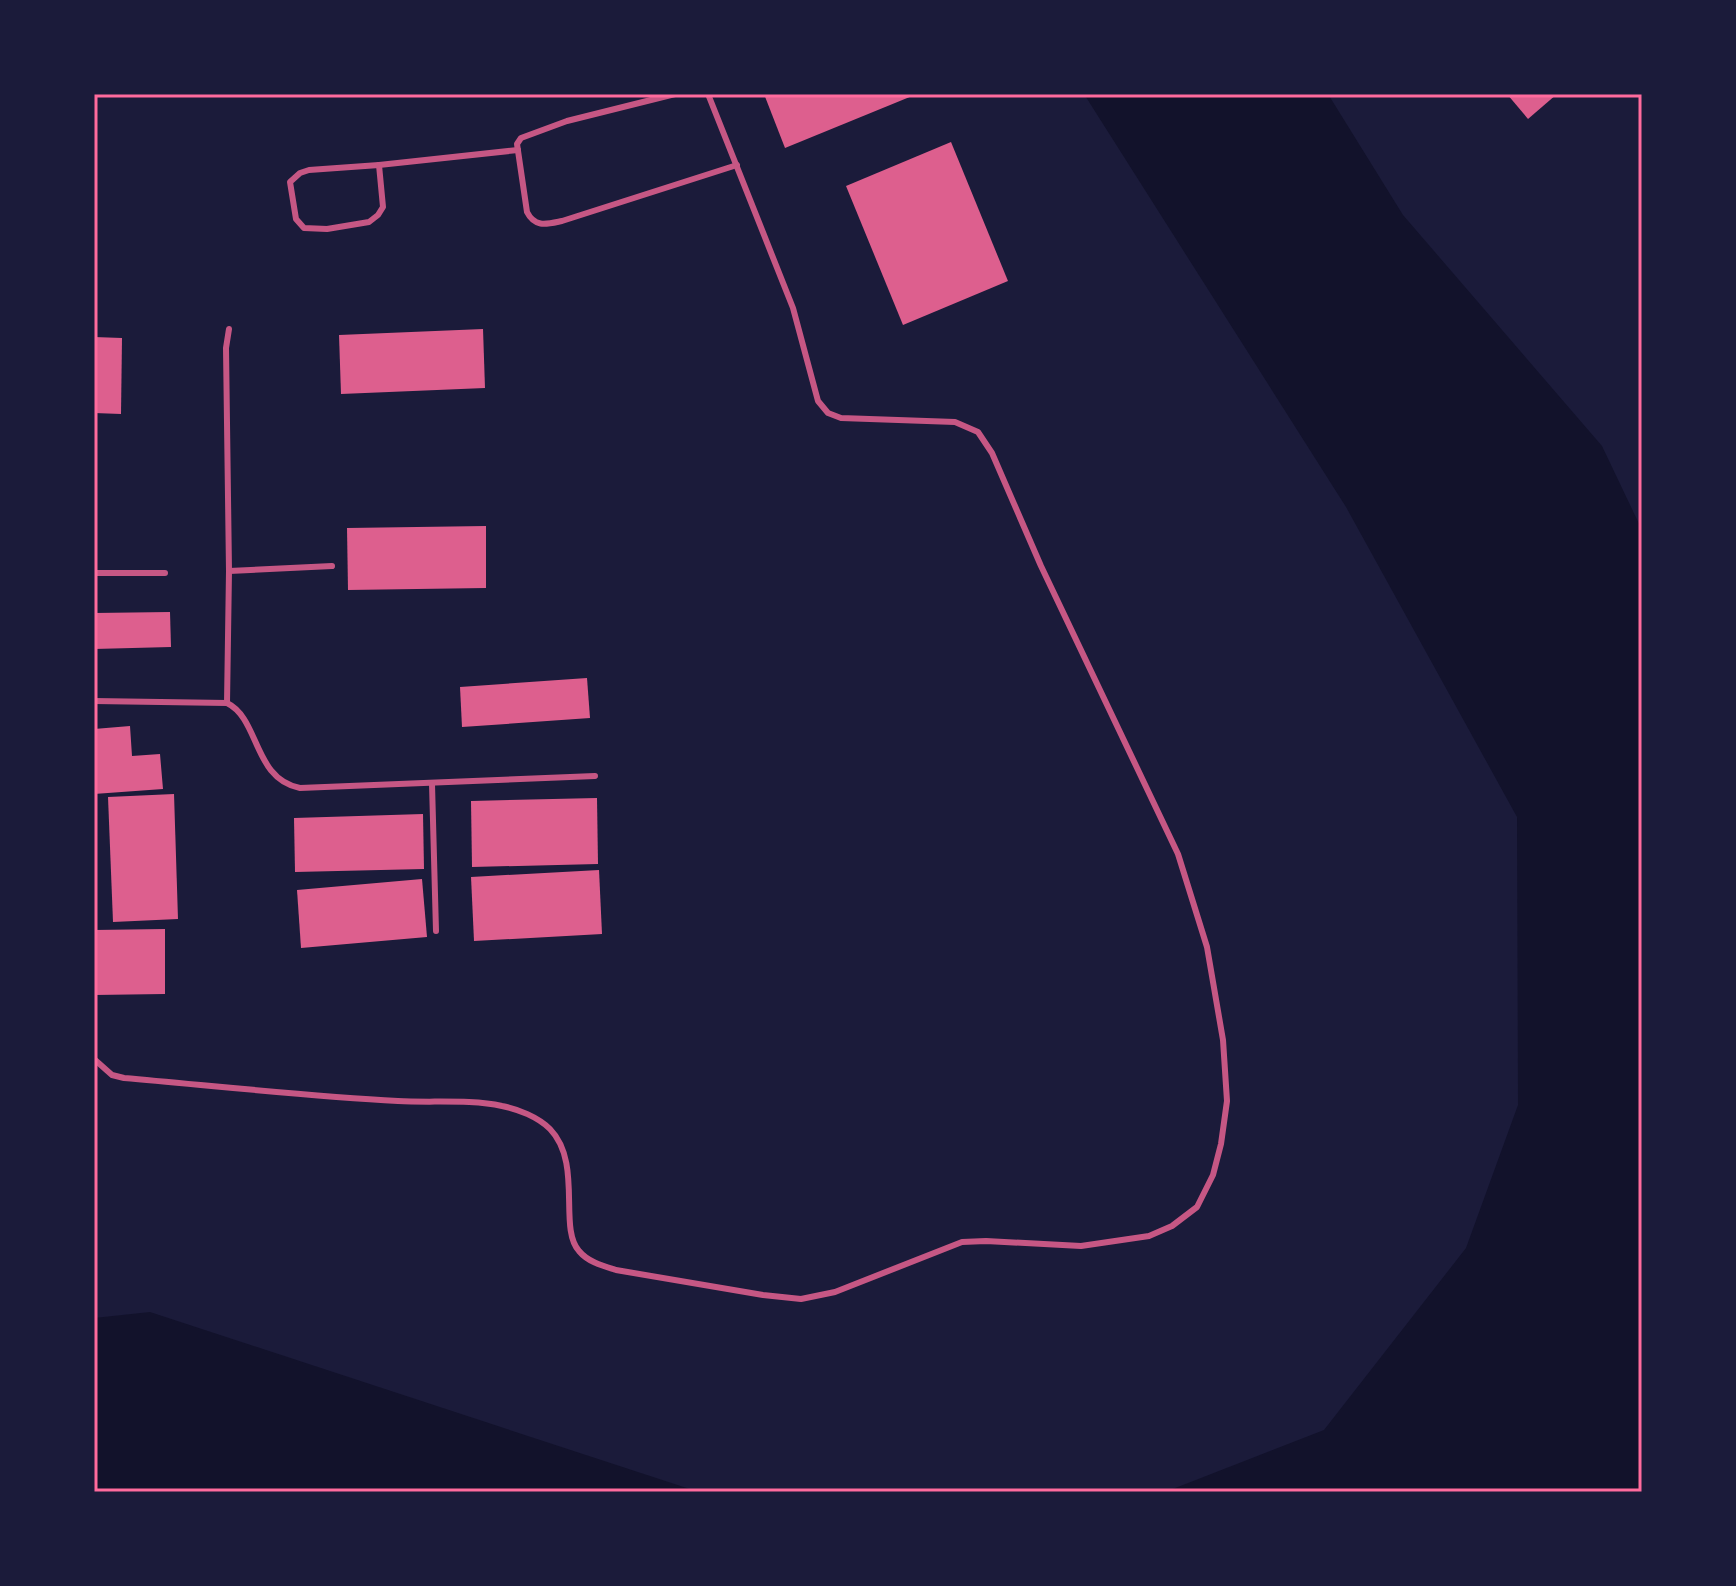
<svg xmlns="http://www.w3.org/2000/svg" width="1736" height="1586" viewBox="0 0 1736 1586" font-family="'Noto Sans',sans-serif">
<style>
.water{fill:#12122b}
.building{fill:#dd5f8e}
.lines{fill:none;stroke-linecap:round;stroke-linejoin:round}
.service{stroke:#c65784;stroke-width:6}
.neatline{fill:none;stroke:#ff6b9d;stroke-width:3}
</style>
<rect width="100%" height="100%" fill="#1b1b3a"/>
<g class="water">
<polygon points="1084,94 1328,94 1403,215 1602,446 1642,530 1642,1492 1165,1492 1324,1430 1466,1248 1518,1105 1517,817 1346,507"/>
<polygon points="150,1312 699,1492 94,1492 94,1318"/>
</g>
<g class="building">
<polygon points="764,94 917,94 785,148"/>
<polygon points="1507,94 1557,94 1528,119"/>
<polygon points="951,142 1008,281 903,325 846,186"/>
<polygon points="483,329 485,388 341,394 339,335"/>
<polygon points="94,337 122,338 121,414 94,413"/>
<polygon points="486,526 486,588 348,590 347,528"/>
<polygon points="170,612 171,647 94,649 94,613"/>
<polygon points="587,678 590,718 462,727 460,687"/>
<polygon points="130,726 132,756 160,754 163,789 94,794 94,729"/>
<polygon points="174,794 178,919 113,922 108,797"/>
<polygon points="597,798 598,864 472,867 471,801"/>
<polygon points="423,814 424,869 295,872 294,818"/>
<polygon points="599,870 602,934 474,941 471,877"/>
<polygon points="422,879 427,937 301,948 297,890"/>
<polygon points="165,929 165,994 94,995 94,930"/>
</g>
<g class="lines">
<g class="service">
<path d="M675,94L567,121L521,138L517,144L527,212C535,228 547,224 562,221L737,165"/>
<polygon points="379,165 383,207 378,215 369,222 327,229 304,228 296,219 290,182 300,173 309,170"/>
<polyline points="379,165 518,150"/>
<polyline points="229,571 332,566"/>
<polyline points="94,573 165,573"/>
<path d="M94,701L227,703C260,719 253,779 300,788L595,776"/>
<polyline points="227,703 229,571 226,348 229,329"/>
<polyline points="432,784 436,931"/>
<path d="M94,1059L112,1075L124,1078C215,1086 307,1096 398,1101C431,1103 470,1099 502,1106C518,1109 538,1117 550,1129C583,1163 558,1228 579,1251C588,1262 603,1266 616,1270L763,1295L801,1299L835,1292L962,1242L986,1241L1081,1246L1149,1236L1172,1226L1197,1207L1213,1175L1221,1144L1227,1101L1223,1040L1207,947L1178,854L1041,566L992,453L978,432L955,422L841,418L828,413L818,401L793,308L708,94"/>
</g>
</g>
<rect width="1736" height="1586" fill="none" stroke="#1b1b3a" stroke-width="192"/>
<rect x="96" y="96" width="1544" height="1394" class="neatline"/>
</svg>
